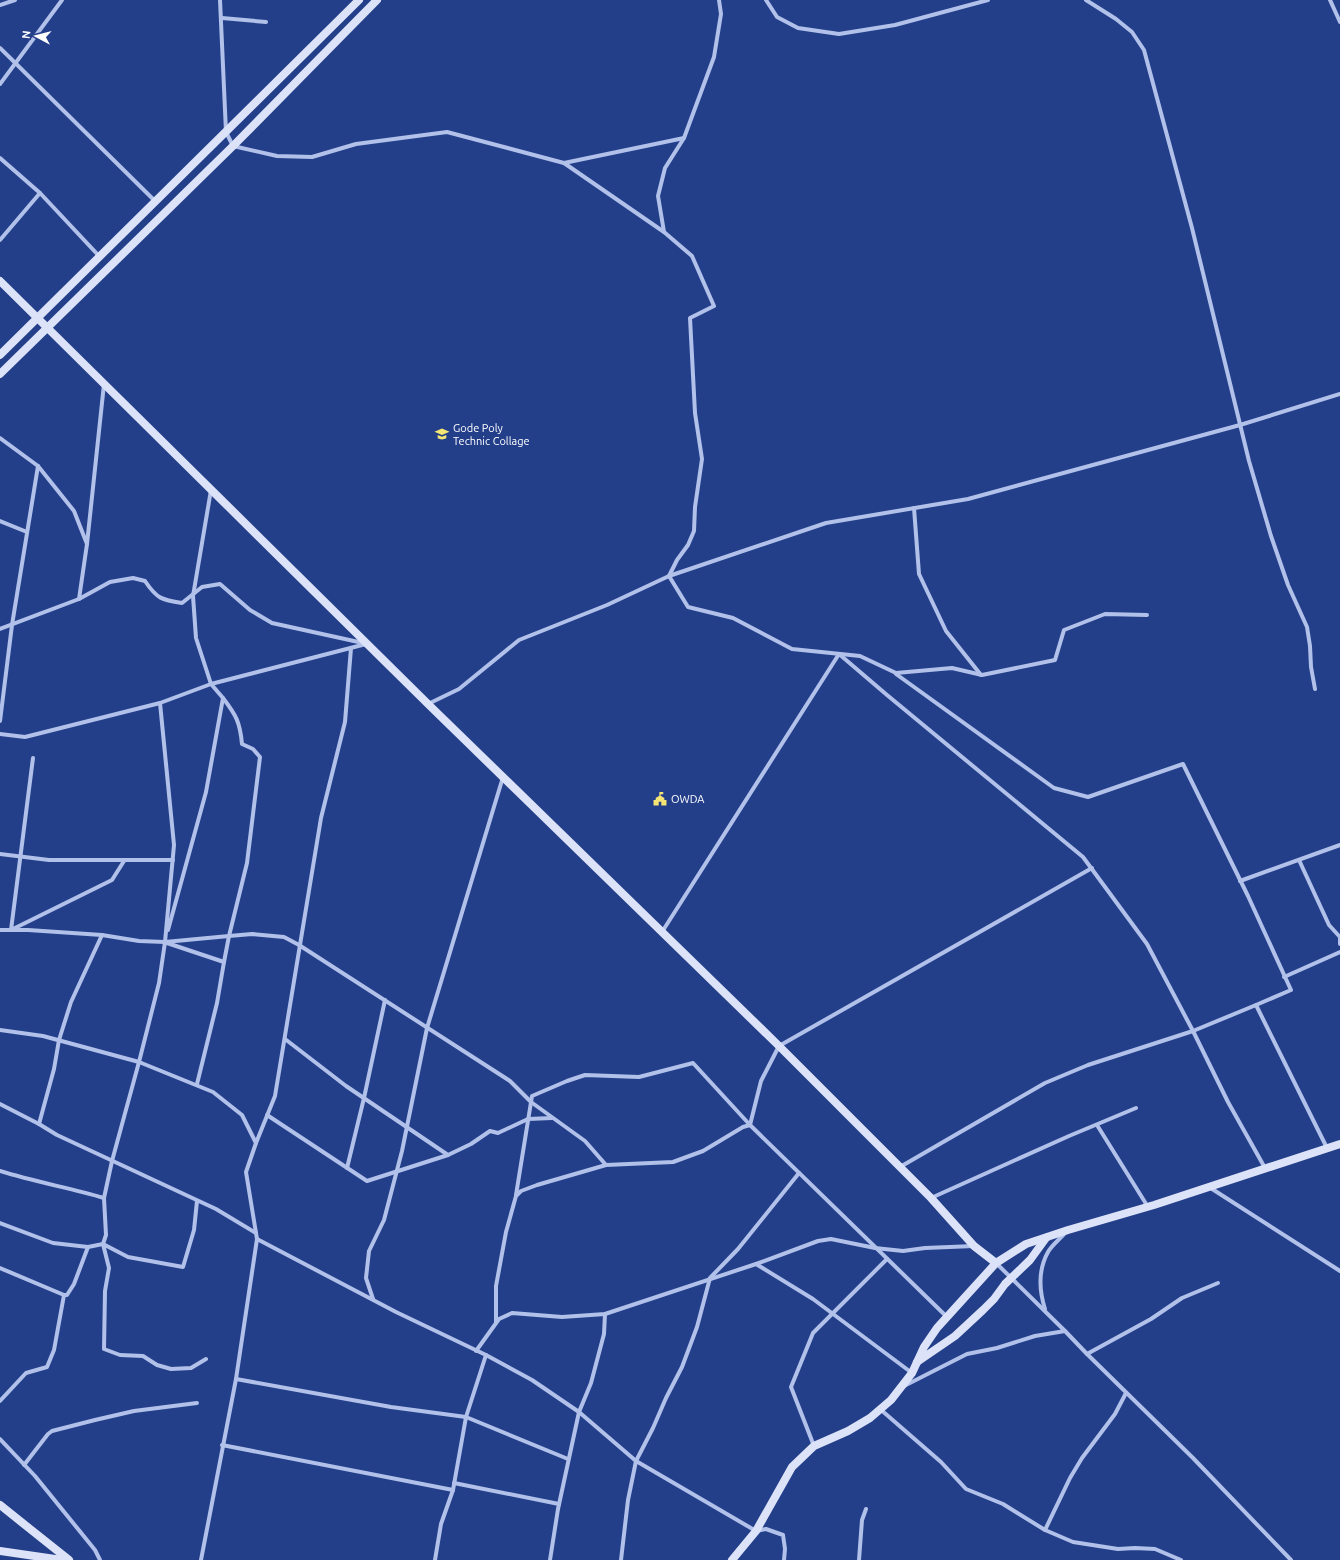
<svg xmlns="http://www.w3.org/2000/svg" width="1340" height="1560" viewBox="0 0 1340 1560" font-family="Ubuntu,sans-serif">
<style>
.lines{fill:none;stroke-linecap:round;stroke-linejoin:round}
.street{stroke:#b1c1ea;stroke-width:4}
.secondary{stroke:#dce3f8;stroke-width:8}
.labels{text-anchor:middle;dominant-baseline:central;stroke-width:4;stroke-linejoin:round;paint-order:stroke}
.poi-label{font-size:11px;fill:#fff;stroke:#243f8a;text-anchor:start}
</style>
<rect width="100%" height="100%" fill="#243f8a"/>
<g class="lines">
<g class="street">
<polyline points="220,0 226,132 233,146 277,156 312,157 356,144 447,132 564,163 664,232"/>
<polyline points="719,0 721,14 714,57 684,138 665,168 658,196 664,232 692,256 714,306 690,318 695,413 702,459 695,507 694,531 688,545 677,560 669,576 688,607 733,618 792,649 860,656 896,673 952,668 982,675 1055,660 1064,630 1105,614 1147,615"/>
<polyline points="766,0 777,17 798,28 839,34 895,25 988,0"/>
<polyline points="1086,0 1116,19 1132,32 1144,50 1192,228 1249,461 1271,536 1288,585 1307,627 1310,646 1311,667 1315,689"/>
<polyline points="1330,0 1340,22"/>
<polyline points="0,5 15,0"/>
<polyline points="222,18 266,22"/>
<polyline points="0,48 156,202"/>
<polyline points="0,84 62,0"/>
<polyline points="0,158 40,193 0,240"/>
<polyline points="564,163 684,138"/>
<polyline points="40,193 100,257"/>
<polyline points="0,438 38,466 74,511 87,544 79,599"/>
<polyline points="914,508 919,574 946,631 981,675"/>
<polyline points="0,521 27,532"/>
<polyline points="87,544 104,384"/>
<path d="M0,629L79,599L110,582L133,578L145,581C157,599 162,600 182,603L202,587L220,584L250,610L272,623L363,643"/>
<polyline points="896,674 1054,788 1088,797 1183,764 1248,896 1291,990 1256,1005 1327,1148"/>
<polyline points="428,704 459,689 519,640 607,605 669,576 826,523 968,499 1240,425 1340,394"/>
<polyline points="0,721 12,625 38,466"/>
<polyline points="0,734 25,737 160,703 211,684 366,644"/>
<polyline points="33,758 11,930 112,880 124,861"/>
<polyline points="0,854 49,860 173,860"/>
<polyline points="1299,860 1329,925 1339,936"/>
<polyline points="1240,881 1340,845"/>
<path d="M0,930H28L102,935L139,941L165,942L229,936L247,863L260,757L253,749L242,744C240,722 236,715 223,698"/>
<polyline points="168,930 206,792 223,698 211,684 196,638 193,596 211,490"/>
<polyline points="662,932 839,654 887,695 1083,857 1147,944 1193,1031 1088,1065 1045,1083 900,1167"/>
<polyline points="1340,936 1340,944"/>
<polyline points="167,943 224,962 217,1003 197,1084"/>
<polyline points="224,962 229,936 252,934 284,937 299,945 510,1081 531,1102 585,1141 606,1165"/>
<polyline points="1284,977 1340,952"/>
<polyline points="1256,1005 1193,1031 1228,1102 1265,1168"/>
<polyline points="0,1030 43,1036 139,1062 213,1092 242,1115 256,1143"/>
<polyline points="285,1039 346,1086 448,1155 471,1144 490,1131 498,1133 528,1119 552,1118"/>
<polyline points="0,1104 39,1124 57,1135 216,1209 256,1233 257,1239 396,1312 486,1355 532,1380 579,1412 636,1461 756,1531 766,1529 783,1535 785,1549 784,1560"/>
<polyline points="267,1115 367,1181 448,1155"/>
<polyline points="39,1124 54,1069 59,1040 71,1002 102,935"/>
<polyline points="1097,1125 1148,1207"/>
<polyline points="347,1168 364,1098 385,1000"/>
<path d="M0,1171C35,1182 70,1188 104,1198"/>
<polyline points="1209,1187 1340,1271"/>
<polyline points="516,1195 532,1096 567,1081 585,1075 639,1077 693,1063 750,1125 947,1317"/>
<polyline points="931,1198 1069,1136 1136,1108"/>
<polyline points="197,1201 194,1230 183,1267 128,1257 103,1244 109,1268 105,1291 104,1349 120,1355 143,1356 157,1365 171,1369 191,1368 206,1359"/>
<polyline points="0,1223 53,1243 88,1247"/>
<polyline points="256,1233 246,1172 256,1143 275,1096 321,818 345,722 351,648"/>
<polyline points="996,1263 1065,1331 1087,1354 1193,1458 1291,1560"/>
<polyline points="756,1264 813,1299 912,1373"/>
<polyline points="0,1268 64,1295 67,1295 74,1284 88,1247 103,1244 106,1235 104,1198 112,1161 139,1062 159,983 165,942 174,845 160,703"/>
<polyline points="373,1299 366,1278 369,1251 384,1220 402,1151 427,1028 503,777"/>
<path d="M1045,1309C1039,1290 1038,1270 1048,1252C1052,1245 1060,1239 1065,1233"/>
<polyline points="496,1322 496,1286 506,1232 516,1196 521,1191 537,1185 606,1165 673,1162 703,1151 743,1127 750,1125 761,1081 779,1046 1092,868"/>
<polyline points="476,1351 499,1319 512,1313 562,1317 605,1314 756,1264 818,1241 831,1239 875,1248 903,1251 925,1248 974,1246"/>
<polyline points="1087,1354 1151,1319 1182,1298 1218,1283"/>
<polyline points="236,1379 391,1407 466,1417 568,1459"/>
<polyline points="904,1386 967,1354 997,1348 1035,1336 1065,1331"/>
<polyline points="0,1401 26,1373 47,1367 54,1350 64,1295"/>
<polyline points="880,1409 941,1462 966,1489 1003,1504 1045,1530 1073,1542 1118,1549 1135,1548 1155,1549 1181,1560"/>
<polyline points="0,1439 35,1476 95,1550 100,1560"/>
<polyline points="222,1445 453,1490"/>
<polyline points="814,1446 791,1387 813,1333 887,1259"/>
<polyline points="24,1465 48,1434 52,1431 95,1420 134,1411 197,1403"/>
<polyline points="454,1483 559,1504"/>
<polyline points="1045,1530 1070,1478 1082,1458 1115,1414 1126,1393"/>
<polyline points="201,1560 236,1379 257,1239"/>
<polyline points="435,1560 441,1524 453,1490 466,1417 486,1355"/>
<polyline points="550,1560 558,1509 579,1412 591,1383 604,1334 605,1314"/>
<polyline points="621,1560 628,1500 636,1461 653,1428 666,1398 682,1367 697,1327 710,1278 738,1249 799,1173"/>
<polyline points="859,1560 862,1520 866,1509"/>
</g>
<g class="secondary">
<polyline points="0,281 428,704 779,1046 931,1198 974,1246 996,1263"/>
<polyline points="0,355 359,0"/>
<polyline points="0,374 233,146 377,0"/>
<polyline points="917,1362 955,1336 983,1310 994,1299 1005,1284 1030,1260 1046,1238"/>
<polyline points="0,1505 69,1560"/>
<polyline points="0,1551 62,1560"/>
<polyline points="732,1560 756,1531 792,1467 814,1446 848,1431 870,1418 891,1400 912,1373 924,1347 937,1328 996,1263 1026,1244 1068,1230 1154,1205 1340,1144"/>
</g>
</g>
<defs>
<g id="school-bare" transform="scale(1.08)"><path d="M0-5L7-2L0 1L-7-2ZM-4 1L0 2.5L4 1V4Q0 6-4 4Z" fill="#f5e574" stroke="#243f8a" stroke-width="2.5" paint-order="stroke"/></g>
<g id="civic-bare" transform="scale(1.08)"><path d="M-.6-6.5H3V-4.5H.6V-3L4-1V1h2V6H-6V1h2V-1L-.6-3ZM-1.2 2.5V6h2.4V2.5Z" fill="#f5e574" stroke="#243f8a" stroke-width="2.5" paint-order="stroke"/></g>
</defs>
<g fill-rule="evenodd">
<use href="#school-bare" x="442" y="434"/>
<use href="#civic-bare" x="660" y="799"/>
</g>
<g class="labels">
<g class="poi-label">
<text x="453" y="428">Gode Poly<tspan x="453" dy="13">Technic Collage</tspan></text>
<text x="671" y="799">OWDA</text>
</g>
</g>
<g transform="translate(36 36) rotate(277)" stroke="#243f8a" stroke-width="3" paint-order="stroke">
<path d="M0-3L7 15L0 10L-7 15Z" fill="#ffffff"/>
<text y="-6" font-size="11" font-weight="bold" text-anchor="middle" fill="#ffffff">N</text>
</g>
</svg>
